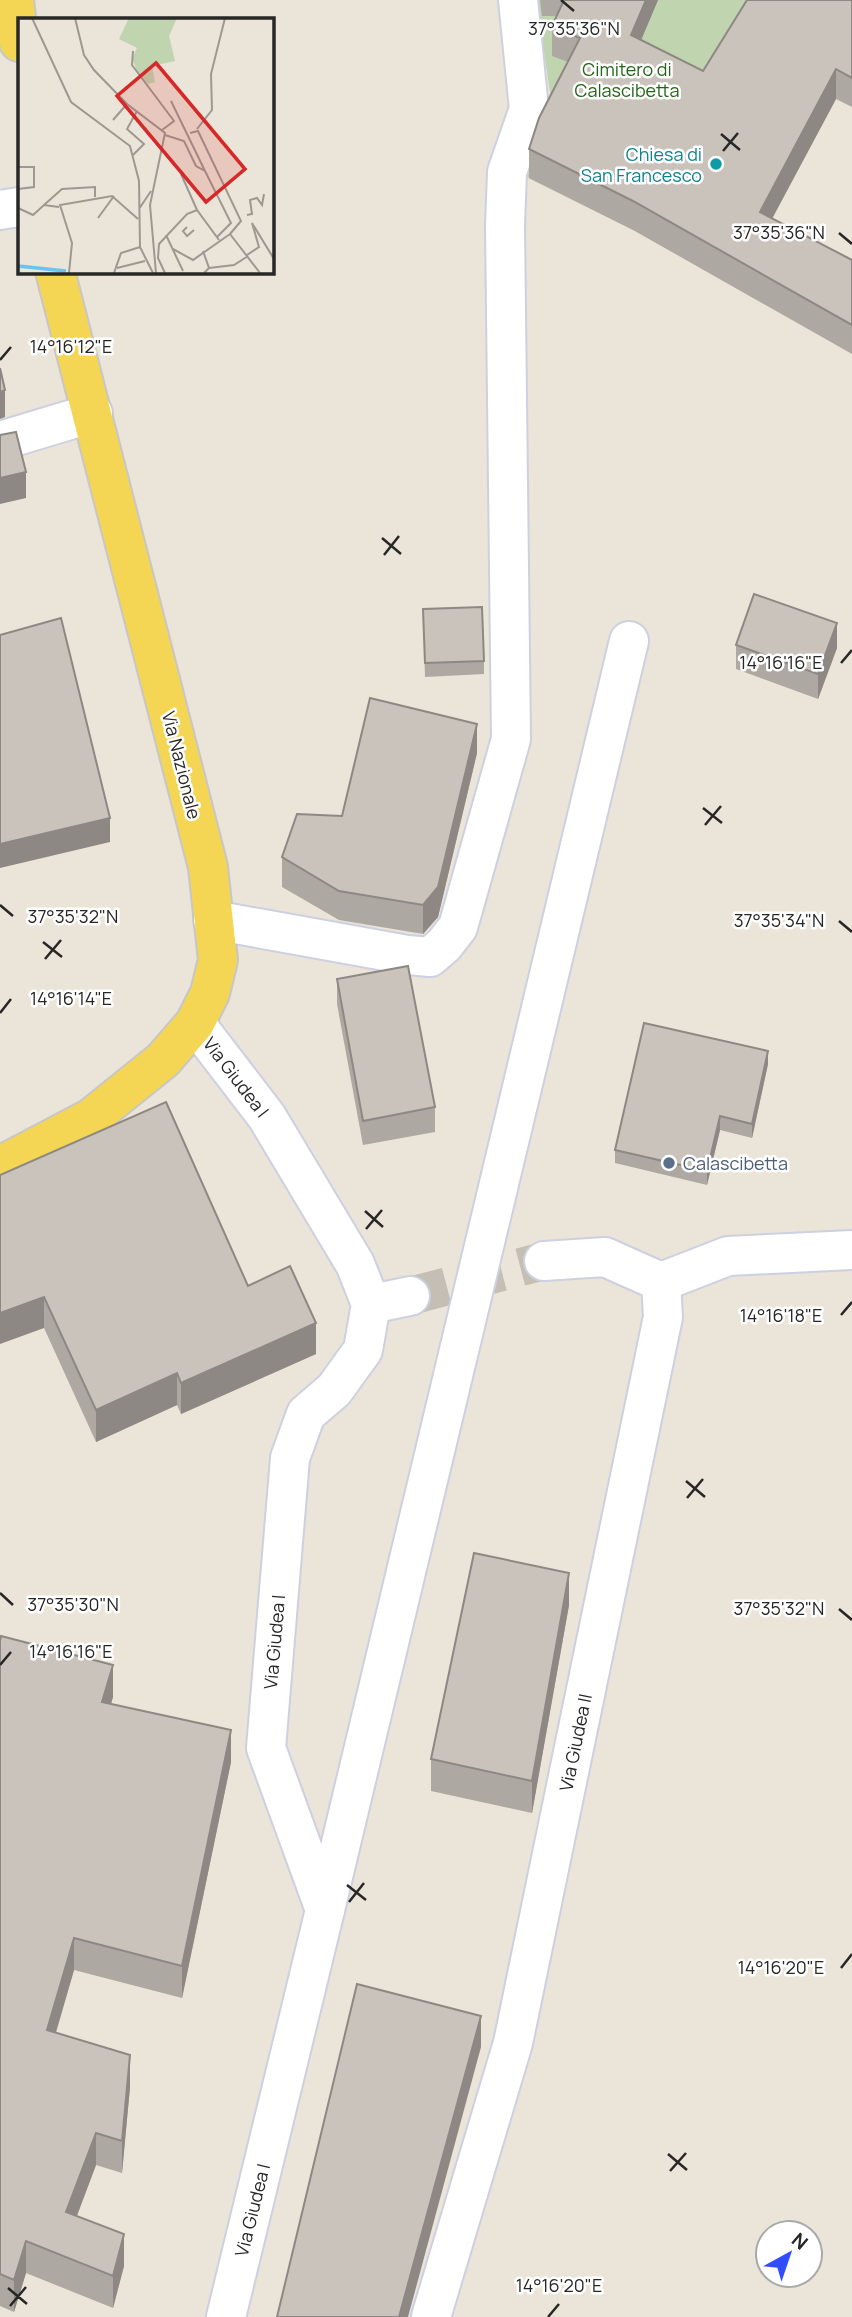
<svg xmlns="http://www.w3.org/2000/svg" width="852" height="2317" viewBox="0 0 852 2317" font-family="Manrope,sans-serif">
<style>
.cemetery{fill:#c0d5af}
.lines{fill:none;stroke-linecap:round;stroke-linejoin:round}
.minor-tunnel{stroke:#c4beb5;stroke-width:38;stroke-dasharray:38 19;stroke-linecap:butt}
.minor-casing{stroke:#cdd0e1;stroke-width:42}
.major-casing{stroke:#c7c7c7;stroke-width:42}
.minor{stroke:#fff;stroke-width:38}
.major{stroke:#f4d654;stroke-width:38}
.wall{fill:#ada8a1}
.shaded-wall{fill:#8d8883}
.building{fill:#c9c3bb;stroke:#8d8883;stroke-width:2}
.ticks{fill:none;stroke:#272727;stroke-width:2.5}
.culture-dot{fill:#0f9aa8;stroke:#fff;stroke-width:2.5}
.service-dot{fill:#5c6f8a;stroke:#fff;stroke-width:2.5}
.labels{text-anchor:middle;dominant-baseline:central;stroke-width:5;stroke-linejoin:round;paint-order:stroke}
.park-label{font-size:18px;fill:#236517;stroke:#fff}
.culture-label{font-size:18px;fill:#0d838f;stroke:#fff;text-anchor:end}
.street-label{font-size:18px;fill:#272727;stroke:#fff}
.service-label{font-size:18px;fill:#4e5e75;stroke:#fff;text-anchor:start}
.inset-river{fill:none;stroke:#66c6f1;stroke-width:3.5}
.inset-road{fill:none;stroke:#9d9891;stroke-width:2}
.view{fill:#d62828;fill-opacity:0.15;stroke:#d62828;stroke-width:3.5}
.inset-edge{fill:none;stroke:#272727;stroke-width:3.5}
.ticks-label{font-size:18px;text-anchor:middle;fill:#272727;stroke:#fff;stroke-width:5;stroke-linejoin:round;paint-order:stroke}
</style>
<rect width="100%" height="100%" fill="#ebe4d8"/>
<polygon class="cemetery" points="536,0 765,0 726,63 633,230 524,176 551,124 552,105"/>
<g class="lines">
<polyline class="minor-tunnel" points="410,1296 544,1261"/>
<g class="minor-casing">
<g id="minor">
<polyline points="0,210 19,207"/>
<polyline points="0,441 93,413"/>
<polyline points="213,920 407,955 430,957 444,945 458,927 511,739 505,226 507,172 529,109 518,0"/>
<path id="s1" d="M195,1023L267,1117L355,1264L371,1304L363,1350L334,1390L306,1414L290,1458L266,1748L325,1910L226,2317"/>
<polyline points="661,1282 728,1256 852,1250"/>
<polyline points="371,1304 410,1296"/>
<polyline points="325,1910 629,641"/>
<path id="s2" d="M431,2317L513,2043L663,1317L661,1282L605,1257L544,1261"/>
</g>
</g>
<g class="major-casing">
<g id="major">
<polyline points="14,0 19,42"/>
<polyline points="0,1166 91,1118 163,1060 195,1023 210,993 218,960 208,867 55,271"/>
</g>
</g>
<use href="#minor" class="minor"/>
<use href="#major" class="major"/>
</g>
<g class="wall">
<polygon points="540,0 658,0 641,40 703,71 852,0 852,107 836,99 772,219 852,261 852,354 633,230 529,178 529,149 568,62 552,56 552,26 557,16 542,16"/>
<polygon points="423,609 484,661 484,674 425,677"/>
<polygon points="736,645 837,648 818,699 736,669"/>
<polygon points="477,753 438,917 423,934 339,920 282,887 282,857 342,816"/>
<polygon points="337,979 435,1107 435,1132 363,1145 337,1004"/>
<polygon points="768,1064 752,1138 720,1130 707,1185 615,1163 615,1150"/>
<polygon points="0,1175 248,1286 316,1354 181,1414 177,1405 96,1442 44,1328"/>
<polygon points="569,1605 532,1813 431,1791 431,1759"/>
<polygon points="0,1641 113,1697 111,1704 231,1762 182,1998 74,1970 56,2033 130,2087 122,2173 96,2165 77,2216 124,2266 113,2308 26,2273 14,2312 0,2306"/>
</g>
<g class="shaded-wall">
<polygon points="646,0 658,0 631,64 631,35"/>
<polygon points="836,69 836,99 760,241 760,212"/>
<polygon points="5,390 5,417 0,419 0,392"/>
<polygon points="26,472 26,498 0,504 0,478"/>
<polygon points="837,623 837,648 818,699 818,674"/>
<polygon points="477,724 477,753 438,917 423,934 423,905"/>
<polygon points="110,818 110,842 0,868 0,844"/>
<polygon points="768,1051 768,1064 752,1138 752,1124"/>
<polygon points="720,1116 720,1130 707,1185 707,1171"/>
<polygon points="44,1297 44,1328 0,1344 0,1313"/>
<polygon points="316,1323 316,1354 181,1414 181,1383"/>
<polygon points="177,1373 177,1405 96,1442 96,1410"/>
<polygon points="569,1573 569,1605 532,1813 532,1781"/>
<polygon points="113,1665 113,1697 102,1734 102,1702"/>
<polygon points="231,1730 231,1762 182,1998 182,1966"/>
<polygon points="74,1938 74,1970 47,2062 47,2030"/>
<polygon points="481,2016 481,2047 408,2317 399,2317"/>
<polygon points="130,2055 130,2087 122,2173 122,2141"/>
<polygon points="96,2133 96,2165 66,2244 66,2212"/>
<polygon points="124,2234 124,2266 113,2308 113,2276"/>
<polygon points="26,2241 26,2273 14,2312 14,2280"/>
</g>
<g class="building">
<polygon points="564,0 646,0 631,35 703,71 747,0 852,0 852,78 836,69 760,212 852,260 852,325 633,201 529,149 539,118 580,38 552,26"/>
<polygon points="0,368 5,390 0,392"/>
<polygon points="16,432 26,472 0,478 0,435"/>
<polygon points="754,594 837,623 818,674 736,645"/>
<polygon points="482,607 484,661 425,663 423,609"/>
<polygon points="61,618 110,818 0,844 0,635"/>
<polygon points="370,698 477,724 438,887 423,905 339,891 282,857 297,814 342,816"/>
<polygon points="408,966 435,1107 363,1121 337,979"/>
<polygon points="644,1023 768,1051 752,1124 720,1116 707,1171 615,1150"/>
<polygon points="166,1102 248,1286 290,1266 316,1323 181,1383 177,1373 96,1410 44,1297 0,1313 0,1175"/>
<polygon points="474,1553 569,1573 532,1781 431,1759"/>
<polygon points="1,1636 113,1665 102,1702 231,1730 182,1966 74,1938 47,2030 130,2055 122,2141 96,2133 66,2212 124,2234 113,2276 26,2241 14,2280 0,2274 0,1641"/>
<polygon points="357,1984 481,2016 399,2317 277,2317"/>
</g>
<path class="ticks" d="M561,0L574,11M721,134L740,150M723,151L738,133M839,233L852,244M0,360L11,347M382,538L401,554M384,555L399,536M841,663L852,650M703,808L722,823M705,825L721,806M0,905L13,916M839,921L852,932M43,942L62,957M45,959L61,940M0,1013L11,999M365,1211L383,1227M366,1229L382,1210M841,1315L852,1302M686,1481L705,1497M687,1498L703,1479M0,1593L13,1605M839,1609L852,1620M0,1665L11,1652M347,1885L366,1900M349,1902L364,1883M841,1968L852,1954M668,2154L687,2170M670,2171L686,2153M8,2288L27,2304M10,2306L26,2287M548,2317L559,2304"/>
<circle class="culture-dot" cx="716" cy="164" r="7"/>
<circle class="service-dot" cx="669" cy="1163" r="7"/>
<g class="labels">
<g class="park-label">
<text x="627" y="69">Cimitero di<tspan x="627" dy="21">Calascibetta</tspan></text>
</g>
<g class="culture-label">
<text x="702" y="154">Chiesa di<tspan x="702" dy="21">San Francesco</tspan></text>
</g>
<g class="street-label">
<text transform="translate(182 765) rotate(76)">Via Nazionale</text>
<text stroke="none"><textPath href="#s1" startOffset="68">Via Giudea I</textPath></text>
<text transform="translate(274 1642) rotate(-85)">Via Giudea I</text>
<text stroke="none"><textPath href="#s2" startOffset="593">Via Giudea II</textPath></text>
<text transform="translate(252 2210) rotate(-76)">Via Giudea I</text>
</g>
<g class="service-label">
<text x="683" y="1163">Calascibetta</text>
</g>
</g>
<g transform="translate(18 18)">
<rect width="256" height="256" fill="#ebe4d8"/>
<path d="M111,0H159L151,18L157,43L134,48L137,64L130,66L119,53L114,40L119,30L101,21Z" fill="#c0d5af"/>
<path class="inset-river" d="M0,248L48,253"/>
<path class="inset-road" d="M14,0L53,84L112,128L121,163L122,229L135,255M57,0L66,37L76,52L109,86L147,115L132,187L138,255M115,33L114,47L156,103L144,112M153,83L187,153M95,102L109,86M179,111L194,92L193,56L207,0M172,115L180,113L223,203L212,216M147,117L166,123L178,148L187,153L213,205L199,219M115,137L126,126L109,111L119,93M0,149H16V169L0,171M163,156L179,192M26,187L44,171L77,169V179M0,190L15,197L26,187L41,189M121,191L133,173M229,197L234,196L232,182L239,180L244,187L246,176M80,200L96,178M169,209L165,213L169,218L176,212M148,217L165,253M155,231L175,242L212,216L242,255M185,233L191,250L186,255M229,237L241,229L234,205L256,241M99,250L127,243M191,250L216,247L230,238M51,255L54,225L42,187L94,178L120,201M96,255L103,235L122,229M147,255L140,240L141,226L169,196L179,192L201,222"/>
<path class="view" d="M138,45L227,151L188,184L99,78Z"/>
<rect width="256" height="256" class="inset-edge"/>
</g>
<g class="ticks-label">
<text x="574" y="35">37°35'36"N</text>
<text x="779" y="239">37°35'36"N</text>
<text x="71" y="353">14°16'12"E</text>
<text x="781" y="669">14°16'16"E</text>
<text x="73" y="923">37°35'32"N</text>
<text x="779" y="927">37°35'34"N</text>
<text x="71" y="1005">14°16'14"E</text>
<text x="781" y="1322">14°16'18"E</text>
<text x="73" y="1611">37°35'30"N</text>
<text x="779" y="1615">37°35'32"N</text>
<text x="71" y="1658">14°16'16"E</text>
<text x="781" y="1974">14°16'20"E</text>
<text x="559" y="2292">14°16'20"E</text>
</g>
<g transform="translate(789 2254) rotate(40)"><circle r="33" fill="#ffffff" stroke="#a9a9a9" stroke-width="2"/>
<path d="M0-5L12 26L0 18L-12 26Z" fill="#314dff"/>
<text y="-10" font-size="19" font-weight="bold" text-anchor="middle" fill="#272727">N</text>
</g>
</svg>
